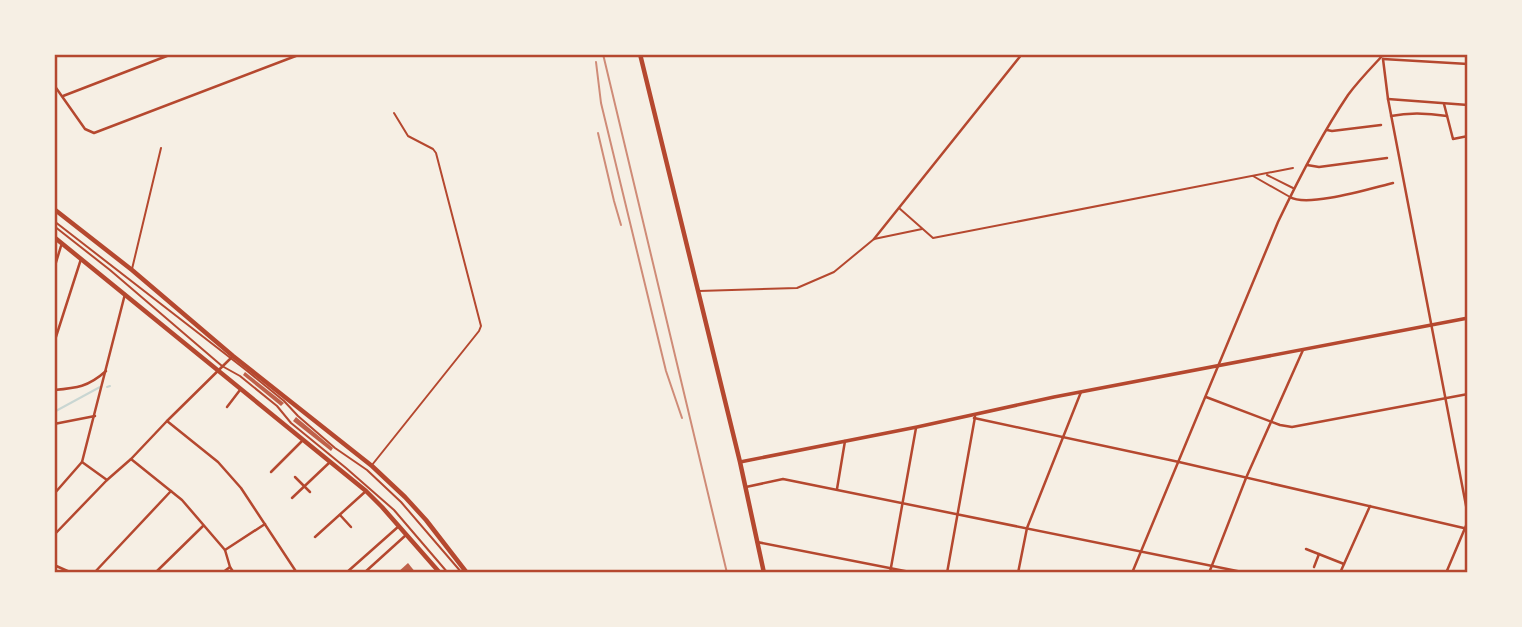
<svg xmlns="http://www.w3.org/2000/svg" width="1522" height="627" viewBox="0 0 1522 627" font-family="'Exo 2',sans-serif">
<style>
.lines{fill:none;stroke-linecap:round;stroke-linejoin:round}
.stream{stroke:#c9d6d2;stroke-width:2}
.building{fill:#bf614a}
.service{stroke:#b5482f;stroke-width:2}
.pedestrian{stroke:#b5482f;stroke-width:2.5}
.minor{stroke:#b5482f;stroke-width:2.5}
.tertiary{stroke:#b5482f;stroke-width:3.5}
.secondary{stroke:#b5482f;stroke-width:4.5}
.primary{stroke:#b5482f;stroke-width:4.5}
.rail{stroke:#cf8b77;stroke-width:2}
.neatline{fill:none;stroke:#b5482f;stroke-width:2.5}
</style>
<rect width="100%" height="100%" fill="#f6efe4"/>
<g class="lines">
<g class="stream">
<polyline points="107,387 110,386"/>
<polyline points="54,412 100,387"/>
</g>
</g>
<g class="building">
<polygon points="245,372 284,403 281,406 243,375"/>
<polygon points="296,417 333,448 331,451 293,421"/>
<polygon points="408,563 416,573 397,573"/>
</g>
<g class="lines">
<g class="service">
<polyline points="1267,175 1293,188"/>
<polyline points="1253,176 1290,197"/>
<polyline points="899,208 933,238 1293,168"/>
<polyline points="54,221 246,370 284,401 298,416 335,448 367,470 401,502 462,573"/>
<polyline points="54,226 110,270 222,366 240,376 277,406 291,423 346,468 394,510 448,573"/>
<polyline points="132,269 161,148"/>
<polyline points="699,291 797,288 834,272 874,239 922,229"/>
<polyline points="372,465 479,331 481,326 436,153 433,149 408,136 394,113"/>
</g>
<polyline class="pedestrian" points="225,550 265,524"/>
<g class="minor">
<polyline points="1383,59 1388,99 1468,516"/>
<polyline points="1383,59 1468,64"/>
<polyline points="54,85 85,129 94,133 301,54"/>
<polyline points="63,96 172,54"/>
<polyline points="1388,99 1468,105"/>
<polyline points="1444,104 1453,139 1468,136"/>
<path d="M1391,116C1410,112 1428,113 1447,116"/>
<polyline points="1327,130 1332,131 1381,125"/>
<polyline points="1307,165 1319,167 1387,158"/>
<path d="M1290,197C1307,208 1372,188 1393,183"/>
<polyline points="874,239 1022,54"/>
<polyline points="54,269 61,246"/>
<polyline points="54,343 81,259"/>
<path d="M54,390C77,388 88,387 106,371"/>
<polyline points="1206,397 1280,425 1292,427 1468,394"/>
<polyline points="227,407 240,390"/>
<polyline points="974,418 1179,462 1468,529"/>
<polyline points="167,421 218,462 241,488 297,573"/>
<polyline points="54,424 95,416"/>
<polyline points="131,459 182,500 225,550 230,567 234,573"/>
<polyline points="82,462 107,480"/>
<polyline points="271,472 303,440"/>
<polyline points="295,477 310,492"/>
<polyline points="746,487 783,479 1247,573"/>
<polyline points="837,489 845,441"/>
<polyline points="54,494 82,462 125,294"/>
<polyline points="292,498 330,462"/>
<polyline points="340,515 351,527"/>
<polyline points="54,535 107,480 131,459 167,421 232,357"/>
<polyline points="315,537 366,491"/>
<polyline points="757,542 915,573"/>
<polyline points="1306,549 1344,564"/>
<polyline points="54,565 72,573"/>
<polyline points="1314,567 1319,554"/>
<polyline points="94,573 171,491"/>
<polyline points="155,573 203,526"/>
<polyline points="222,573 230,567"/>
<polyline points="346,573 399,526"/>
<polyline points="364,573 406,535"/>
<polyline points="890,573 916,428"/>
<polyline points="947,573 975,417"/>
<polyline points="1018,573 1027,528 1081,392"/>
<path d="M1132,573L1278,222C1299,178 1321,135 1348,95C1359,80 1372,67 1384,54"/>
<polyline points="1209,573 1246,478 1303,350"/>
<polyline points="1340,573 1370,506"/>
<polyline points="1446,573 1468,521"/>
</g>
<polyline class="tertiary" points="740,462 917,427 1054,397 1468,318"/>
<polyline class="secondary" points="640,54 740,462 764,573"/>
<g class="primary">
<polyline points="54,209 132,270 233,356 372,466 405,497 426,520 467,573"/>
<polyline points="54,237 366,491 382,507 440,573"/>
</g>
<g class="rail">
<polyline points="603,54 727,573"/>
<polyline points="596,62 601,103 666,371 682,418"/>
<polyline points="598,133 614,201 621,225"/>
</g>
</g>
<rect width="1522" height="627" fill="none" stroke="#f6efe4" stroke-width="112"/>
<rect x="56" y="56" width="1410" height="515" class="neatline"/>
</svg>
